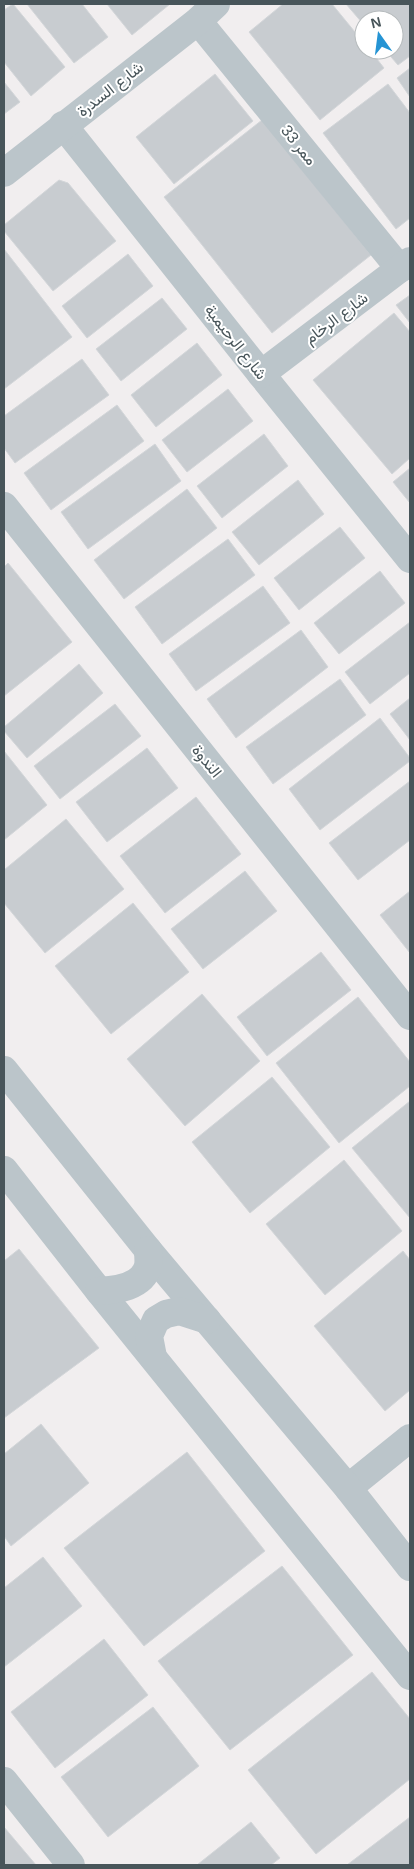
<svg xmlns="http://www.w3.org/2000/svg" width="414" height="1869" viewBox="0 0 414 1869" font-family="Helvetica,Vazirmatn,sans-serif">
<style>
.building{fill:#c8ccd0;stroke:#d3d6d9}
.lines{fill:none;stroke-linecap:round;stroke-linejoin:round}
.minor{stroke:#bbc5ca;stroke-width:28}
.tertiary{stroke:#bbc5ca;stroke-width:28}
.labels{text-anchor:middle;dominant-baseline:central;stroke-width:4;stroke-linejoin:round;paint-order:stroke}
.street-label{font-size:16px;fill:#48555a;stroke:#fff}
</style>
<rect width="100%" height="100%" fill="#f1eeef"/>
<g class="building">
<polygon points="13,4 65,67 31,96 4,62 4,10"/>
<polygon points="27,4 82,4 108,37 74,63"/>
<polygon points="107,4 170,4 132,35"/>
<polygon points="283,4 332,4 364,43 364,50 370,50 384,68 320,120 249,32"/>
<polygon points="346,4 410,4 410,56 398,65 385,50 394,50 394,20 364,20 364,25"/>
<polygon points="410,68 410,97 397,78"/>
<polygon points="215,74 253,121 174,184 136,137"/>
<polygon points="4,82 20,102 4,114"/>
<polygon points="388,84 410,113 410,218 396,229 323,133"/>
<polygon points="262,120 371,255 272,333 164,197"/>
<polygon points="59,180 68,183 116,241 53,291 4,231 4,225"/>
<polygon points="4,249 72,337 4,389"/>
<polygon points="128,254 153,286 87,338 62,306"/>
<polygon points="410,295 410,323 396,305"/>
<polygon points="162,298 187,329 121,381 96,349"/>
<polygon points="394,313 410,332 410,458 392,474 313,380"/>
<polygon points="197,343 222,375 156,427 131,395"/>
<polygon points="82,359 109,395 15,463 4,448 4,416"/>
<polygon points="228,389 253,421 187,472 162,440"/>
<polygon points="117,405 144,441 51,510 24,473"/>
<polygon points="264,434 288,466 222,518 197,486"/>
<polygon points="155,444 181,481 88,549 61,512"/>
<polygon points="410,468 410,503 393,482"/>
<polygon points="298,480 324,514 259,565 232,532"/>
<polygon points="187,489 217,528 124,599 94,560"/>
<polygon points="340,527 365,558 299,610 274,578"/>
<polygon points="228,539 255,575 162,644 135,607"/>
<polygon points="8,563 72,642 4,696 4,567"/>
<polygon points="380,571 405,603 339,654 314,623"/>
<polygon points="263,586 290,623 196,691 169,654"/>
<polygon points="410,622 410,673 370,704 345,672"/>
<polygon points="301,630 328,667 236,738 207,699"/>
<polygon points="79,664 103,693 27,758 4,731 4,727"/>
<polygon points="340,679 366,715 273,784 246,747"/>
<polygon points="410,698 410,740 390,714"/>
<polygon points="115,704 141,736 60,799 34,766"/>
<polygon points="380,718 410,758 410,761 320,830 289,789"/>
<polygon points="147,748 178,788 107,842 76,802"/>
<polygon points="4,751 47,805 4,840"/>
<polygon points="410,781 410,840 358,880 329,843"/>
<polygon points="196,797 241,854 165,913 120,856"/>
<polygon points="66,819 124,889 45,953 4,903 4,870"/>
<polygon points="245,871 277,911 203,969 171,929"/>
<polygon points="410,891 410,953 380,915"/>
<polygon points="133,903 189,972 111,1034 55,966"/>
<polygon points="321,952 351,990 267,1056 237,1017"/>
<polygon points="202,994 260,1061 185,1126 127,1059"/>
<polygon points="358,997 410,1062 410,1086 339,1143 276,1063"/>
<polygon points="272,1077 330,1147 250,1213 192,1142"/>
<polygon points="410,1101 410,1218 352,1148"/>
<polygon points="344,1160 402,1231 325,1295 266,1224"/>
<polygon points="19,1249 99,1348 4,1418 4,1261"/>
<polygon points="403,1251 410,1260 410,1390 385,1411 314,1326"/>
<polygon points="41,1424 89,1483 11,1546 4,1536 4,1454"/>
<polygon points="187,1452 265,1551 144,1646 64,1548"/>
<polygon points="43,1557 82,1606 4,1667 4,1588"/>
<polygon points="282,1566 353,1655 230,1750 158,1661"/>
<polygon points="104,1639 148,1695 55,1768 11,1712"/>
<polygon points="372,1672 410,1719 410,1779 316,1854 248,1770"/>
<polygon points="153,1707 199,1766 108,1837 61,1777"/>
<polygon points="410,1817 410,1865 347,1865"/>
<polygon points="251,1822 280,1858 271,1865 197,1865"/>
<polygon points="4,1827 36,1865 4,1865"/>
</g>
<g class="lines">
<g class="minor">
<polyline points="198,21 400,269"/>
<polyline points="63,125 261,374 410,559"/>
<polyline points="4,173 198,21 216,4"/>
<polyline points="261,374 410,261"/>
<polyline points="4,506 410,1016"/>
<polyline points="348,1488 410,1438"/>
<polyline points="4,1781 71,1865"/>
</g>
<g class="tertiary">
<polyline points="4,1070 148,1250 348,1488 410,1567"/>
<polyline points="4,1170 99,1291 410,1676"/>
<path d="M99,1291C116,1290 143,1287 148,1266C149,1261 148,1255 148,1250"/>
<polyline points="153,1357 149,1336 156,1320 166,1314 179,1311 207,1320"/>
</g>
</g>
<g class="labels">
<g class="street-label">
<text transform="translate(110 89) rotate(-38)">شارع السدرة</text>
<text transform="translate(299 145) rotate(51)">ممر 33</text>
<text transform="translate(336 318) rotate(-37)">شارع الرخام</text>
<text transform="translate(236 342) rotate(52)">شارع الرحيمية</text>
<text transform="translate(207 761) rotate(51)">الندوة</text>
</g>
</g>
<rect width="414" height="1869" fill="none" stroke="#48555a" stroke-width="10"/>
<g transform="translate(379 35) rotate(346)"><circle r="24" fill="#ffffff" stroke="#b6bbbd"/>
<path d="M0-4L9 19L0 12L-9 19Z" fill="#2594d4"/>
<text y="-8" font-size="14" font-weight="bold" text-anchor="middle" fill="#48555a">N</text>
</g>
</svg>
